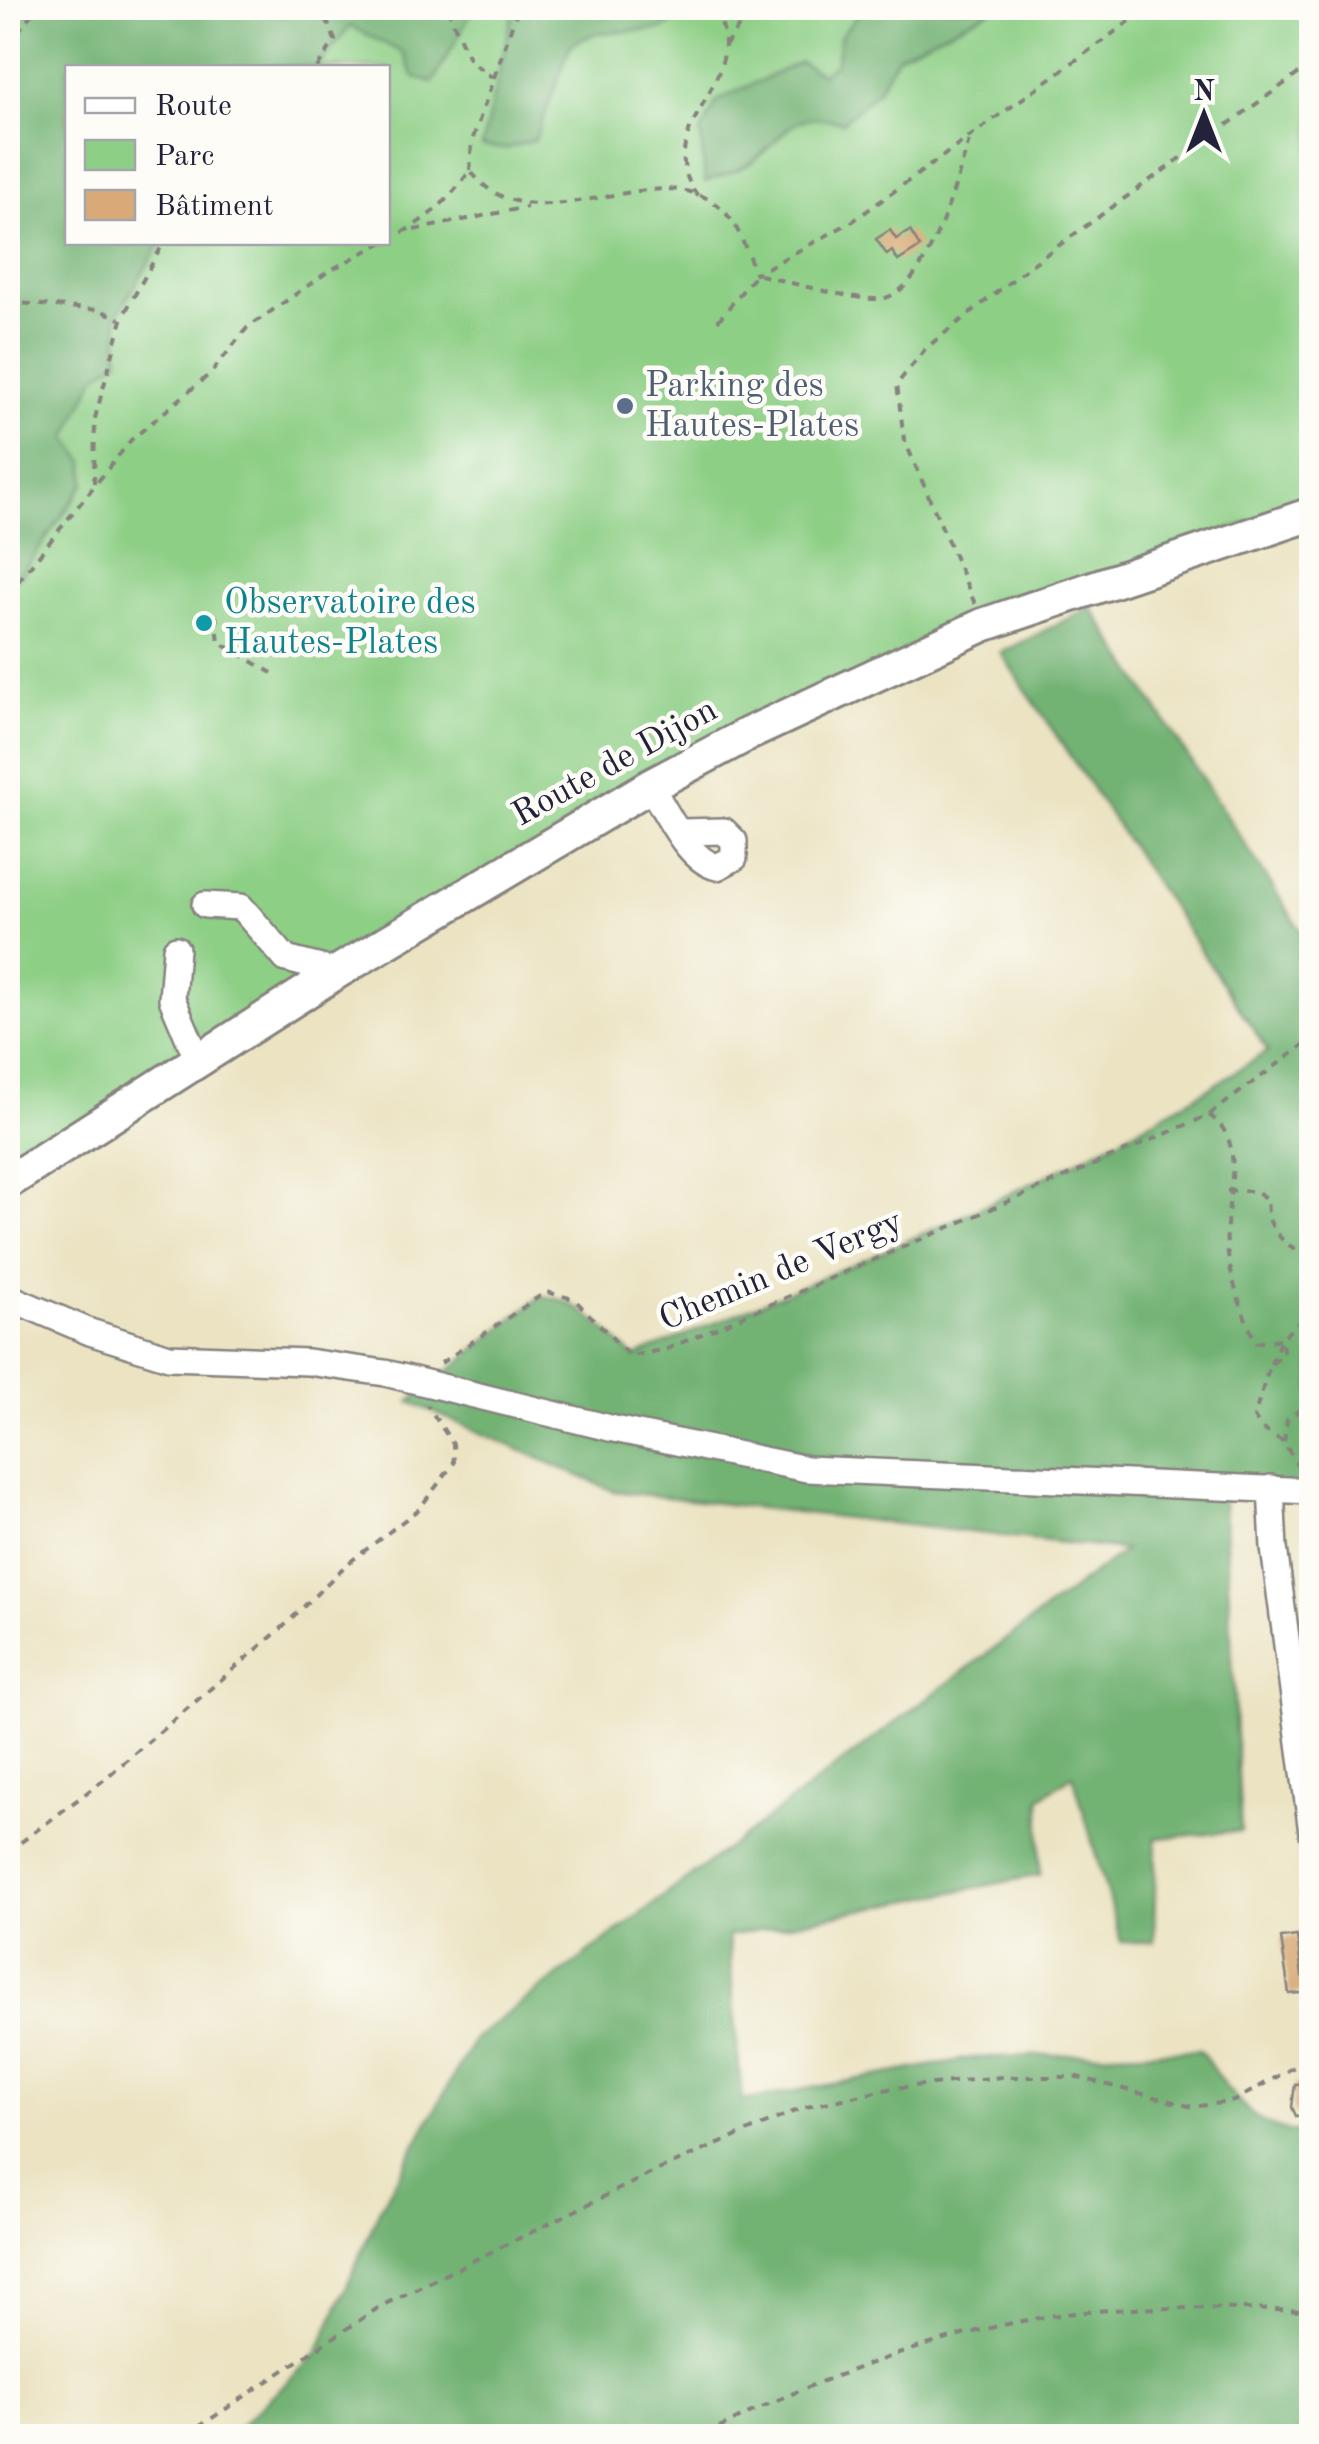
<svg xmlns="http://www.w3.org/2000/svg" width="1319" height="2444" viewBox="0 0 1319 2444" font-family="'Old Standard TT',serif">
<style>
.green{fill:#8ecf86;stroke:#587860;stroke-width:2.5;fill-rule:evenodd}
.forest{fill:#72b273;stroke:#4a6a57;stroke-width:2.5}
.building{fill:#d9aa78}
.lines{fill:none;stroke-linecap:round;stroke-linejoin:round}
.minor-casing{stroke:#86827e;stroke-width:30}
.major-casing{stroke:#86827e;stroke-width:38}
.path{stroke:#86827e;stroke-width:4;stroke-dasharray:8 8;stroke-linecap:butt}
.minor{stroke:#fff;stroke-width:25}
.major{stroke:#fff;stroke-width:32}
.service-dot{fill:#5c6f8a;stroke:#fdfcf7;stroke-width:4}
.culture-dot{fill:#0f9aa8;stroke:#fdfcf7;stroke-width:4}
.labels{text-anchor:middle;dominant-baseline:central;stroke-width:9;stroke-linejoin:round;paint-order:stroke}
.service-label{font-size:35px;fill:#4e5e75;stroke:#fdfcf7;text-anchor:start}
.culture-label{font-size:35px;fill:#0d838f;stroke:#fdfcf7;text-anchor:start}
.street-label{font-size:35px;fill:#22223b;stroke:#fdfcf7}
</style>
<rect width="100%" height="100%" fill="#fdfcf7"/>
<filter id="ink" filterUnits="userSpaceOnUse"><feTurbulence type="fractalNoise" baseFrequency=".01" numOctaves="2"/><feDisplacementMap in="SourceGraphic" scale="20" xChannelSelector="R" yChannelSelector="G"/><feConvolveMatrix kernelMatrix="1 2 1 2 8 2 1 2 1" color-interpolation-filters="sRGB"/></filter>
<filter id="wash" filterUnits="userSpaceOnUse"><feTurbulence type="fractalNoise" baseFrequency=".0048" numOctaves="4" result="noise"/><feDisplacementMap in="SourceGraphic" scale="40" xChannelSelector="R" yChannelSelector="G"/><feGaussianBlur stdDeviation="2.25" result="paint"/><feColorMatrix in="noise" values="0 0 0 0 0 0 0 0 0 0 0 0 0 0 0 0 0 1.4 0 .05"/><feComposite in="paint" operator="in"/></filter>
<g filter="url(#wash)">
<rect width="100%" height="100%" fill="#ebe3c2"/>
<path class="green" d="M8,8H1311V500L923,641L8,1172ZM68,68H388V242H68Z"/>
<g class="forest">
<polygon points="8,8 474,8 433,82 414,77 403,53 350,26 318,67 68,68 68,242 161,243 117,315 119,360 96,376 67,437 85,462 85,483 20,576 8,582"/>
<polygon points="514,8 749,8 741,15 683,14 663,29 596,33 571,44 535,140 505,149 482,146"/>
<path d="M864,8H996L898,55L877,91L843,122C786,108 788,137 749,164C737,172 719,176 705,182L701,133L717,101L800,62L822,74L836,63L841,35Z"/>
<path d="M1091,607L1311,946L1312,1415L1306,1427L1311,1431V1491L1223,1485L1241,1831L1156,1838L1154,1942H1121L1073,1775L1040,1798V1875L728,1936L742,2101L972,2058L1200,2050C1228,2092 1256,2136 1311,2133V2436H229L318,2353L380,2209L474,2039L1125,1550L614,1491L410,1402L541,1296C580,1298 606,1332 634,1357C848,1265 1072,1180 1268,1051L1001,653Z"/>
</g>
<g id="blocks">
<g class="building">
<polygon points="890,230 896,239 910,231 920,247 898,261 892,251 887,255 876,239"/>
<polygon points="1297,1936 1302,1976 1310,1975 1312,1992 1289,1994 1281,1938"/>
<polygon points="1312,2083 1312,2116 1296,2116 1292,2107 1295,2084"/>
</g>
</g>
</g>
<g filter="url(#ink)">
<use href="#blocks" fill-opacity="0" stroke="#86827e" stroke-width="2.5"/>
<g class="lines">
<g class="minor-casing">
<g id="minor">
<path d="M650,786C666,810 687,860 717,867L734,858V841L724,831L679,832"/>
<polyline points="205,905 241,907 286,959 337,972"/>
<polyline points="176,949 172,999 197,1058"/>
<polyline points="8,1297 90,1332 169,1357 308,1362 385,1373 614,1429 807,1469 1312,1491"/>
<polyline points="1271,1488 1274,1548 1312,1832"/>
</g>
</g>
<g class="major-casing">
<polyline id="major" points="8,1182 337,972 650,786 748,734 983,625 1312,514"/>
</g>
<g class="path">
<polyline points="447,8 470,61 493,78"/>
<polyline points="1308,8 1312,9"/>
<polyline points="8,45 36,8"/>
<polyline points="725,46 752,8"/>
<polyline points="317,68 335,40 327,21 331,8"/>
<polyline points="470,170 472,141 518,8"/>
<path d="M698,196C655,140 722,100 725,45C726,33 719,19 716,8"/>
<polyline points="414,230 527,207"/>
<path d="M388,240C421,224 449,202 470,170C535,260 676,133 734,224C743,239 749,258 756,274L853,221L1148,8"/>
<polyline points="8,302 100,310 120,319"/>
<path d="M718,321L756,274C785,281 852,300 879,299C927,296 957,179 969,141"/>
<polyline points="94,483 95,418 123,316 164,242"/>
<polyline points="8,594 131,440 211,373 247,328 329,271 383,242"/>
<polyline points="975,604 904,439 897,384 926,348 1030,266 1312,64"/>
<polyline points="216,616 219,642 272,673"/>
<path d="M1209,1115C1251,1143 1223,1202 1227,1245C1230,1279 1242,1312 1256,1343L1281,1339L1284,1354L1270,1365L1254,1417L1261,1428L1284,1442L1298,1467"/>
<path d="M1227,1191H1257L1268,1201C1264,1229 1287,1248 1312,1257"/>
<polyline points="441,1363 546,1292 574,1299 630,1356 667,1349 1209,1115 1312,1039"/>
<polyline points="1271,1364 1281,1339 1312,1310"/>
<polyline points="1284,1442 1287,1420 1312,1400"/>
<polyline points="8,1852 101,1782 283,1627 346,1565 419,1509 454,1463 453,1444 427,1405"/>
<polyline points="185,2436 381,2306 656,2171 802,2108 894,2088 1001,2077 1077,2077 1193,2107 1234,2101 1312,2057"/>
<path d="M705,2436C797,2384 953,2329 1059,2315C1141,2304 1229,2309 1312,2311"/>
</g>
<use href="#minor" class="minor"/>
<use href="#major" class="major"/>
</g>
</g>
<circle class="service-dot" cx="625" cy="406" r="10"/>
<circle class="culture-dot" cx="204" cy="623" r="10"/>
<g class="labels">
<g class="service-label">
<text x="645" y="386">Parking des<tspan x="645" dy="40">Hautes-Plates</tspan></text>
</g>
<g class="culture-label">
<text x="224" y="603">Observatoire des<tspan x="224" dy="40">Hautes-Plates</tspan></text>
</g>
<g class="street-label">
<text transform="translate(615 763) rotate(-29)">Route de Dijon</text>
<text transform="translate(781 1271) rotate(-23)">Chemin de Vergy</text>
</g>
</g>
<rect width="1319" height="2444" fill="none" stroke="#fdfcf7" stroke-width="40"/>
<rect x="65" y="65" width="325" height="180" fill="#fdfcf7" stroke="#a5a5ac" stroke-width="2.5"/>
<rect x="85" y="98" width="50" height="15" fill="#ffffff" stroke="#a5a5ac" stroke-width="2.5"/>
<text x="155" y="115" font-size="30" fill="#22223b">Route</text>
<rect x="85" y="140" width="50" height="30" fill="#8ecf86" stroke="#a5a5ac" stroke-width="2.5"/>
<text x="155" y="165" font-size="30" fill="#22223b">Parc</text>
<rect x="85" y="190" width="50" height="30" fill="#d9aa78" stroke="#a5a5ac" stroke-width="2.5"/>
<text x="155" y="215" font-size="30" fill="#22223b">Bâtiment</text>
<g transform="translate(1204 115)" stroke="#fdfcf7" stroke-width="8" paint-order="stroke">
<path d="M0-8L18 38L0 25L-18 38Z" fill="#22223b"/>
<text y="-15" font-size="28" font-weight="bold" text-anchor="middle" fill="#22223b">N</text>
</g>
</svg>
